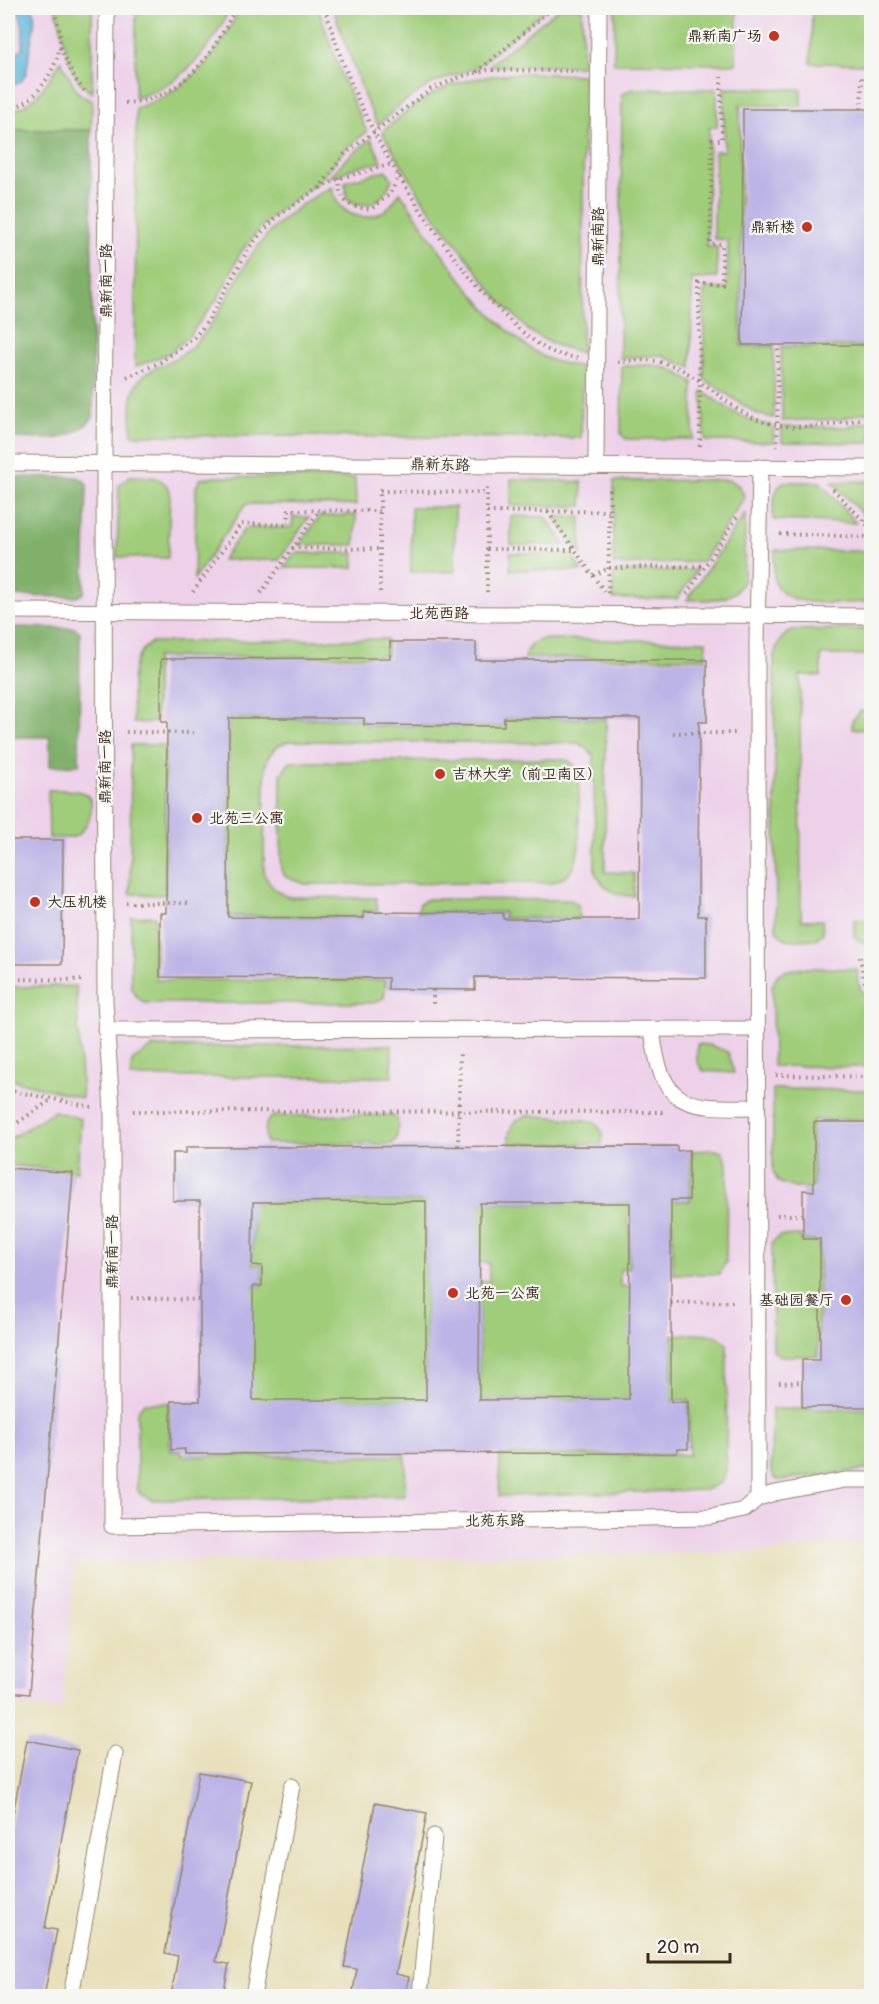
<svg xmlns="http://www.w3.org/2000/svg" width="879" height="2004" viewBox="0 0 879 2004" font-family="Pangolin,'LXGW WenKai TC',sans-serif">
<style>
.built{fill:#edd1e9}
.green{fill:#a0cd7a;stroke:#6e7c4c;stroke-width:1.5}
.forest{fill:#80b06a;stroke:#5e6d44;stroke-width:1.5}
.water{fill:#61bade;stroke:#4e727e;stroke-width:1.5}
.building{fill:#bcb4e6;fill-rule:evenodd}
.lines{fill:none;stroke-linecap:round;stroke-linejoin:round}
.service-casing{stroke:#92856c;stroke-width:17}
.path{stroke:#92856c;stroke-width:4;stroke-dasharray:1.5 4.5;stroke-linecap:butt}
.service{stroke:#fff;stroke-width:15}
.poi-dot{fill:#c8321e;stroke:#f6f6f2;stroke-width:2}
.labels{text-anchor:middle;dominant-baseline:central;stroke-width:4.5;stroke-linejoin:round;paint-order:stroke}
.poi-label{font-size:15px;fill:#3b2a1e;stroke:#f6f6f2;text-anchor:start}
.street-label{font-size:15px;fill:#3b2a1e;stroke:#f6f6f2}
</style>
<rect width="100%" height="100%" fill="#f6f6f2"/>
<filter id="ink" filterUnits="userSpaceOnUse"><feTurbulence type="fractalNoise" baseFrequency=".0167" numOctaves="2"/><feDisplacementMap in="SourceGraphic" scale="12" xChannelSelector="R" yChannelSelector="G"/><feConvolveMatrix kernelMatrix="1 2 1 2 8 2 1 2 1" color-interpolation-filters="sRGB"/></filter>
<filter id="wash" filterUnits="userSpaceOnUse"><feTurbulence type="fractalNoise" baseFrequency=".008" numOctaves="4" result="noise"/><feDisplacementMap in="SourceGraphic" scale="24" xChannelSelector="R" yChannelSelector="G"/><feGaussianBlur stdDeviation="1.35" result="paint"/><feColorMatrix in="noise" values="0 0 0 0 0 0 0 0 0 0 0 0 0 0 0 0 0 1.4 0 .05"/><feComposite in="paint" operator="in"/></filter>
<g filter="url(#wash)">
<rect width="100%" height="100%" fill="#e8e0bb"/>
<polygon class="built" points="8,8 871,8 871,1540 762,1552 75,1562 62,1710 8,1706"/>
<g class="green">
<path d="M55,8H92V93C63,75 67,35 55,8Z"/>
<path d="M136,8H230C212,49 181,86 135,98Z"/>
<path d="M239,8H318L344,82L367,132L346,148L317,184L284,206L260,228L241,252L218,298L188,337L169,353L135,367L136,108C187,92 220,55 239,8Z"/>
<polygon points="333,8 547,8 477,67 431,84 400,105 378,125 366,101"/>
<polygon points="559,8 582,8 583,66 488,66"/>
<polygon points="615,8 737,8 736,64 614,63"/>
<polygon points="812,8 871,8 871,64 811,63"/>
<path d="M61,61L78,93L92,101L91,130H8V112C35,106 46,84 61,61Z"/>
<path d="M530,73L584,75L582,353L552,344L529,331L496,296L423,200L382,132C437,84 458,77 530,73Z"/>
<polygon points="724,88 801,89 801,106 740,105 741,346 774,346 774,418 757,414 704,379 704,288 727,289 728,240 714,239 715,151 724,151"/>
<polygon points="632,89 717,89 717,127 709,128 707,247 717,247 717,278 692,279 691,368 660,355 620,358 622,94"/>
<polygon points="371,139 382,162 359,166 328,178 345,160"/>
<path d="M386,170L392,179C384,200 368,212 347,199L345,182Z"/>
<path d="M332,187C336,215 367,227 389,207C393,203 397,197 400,192C436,245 488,328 546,358C556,363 571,365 582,367L581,438L132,435C132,418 128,395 139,381C150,366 175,362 189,349C213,328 225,301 240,274C260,235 294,206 332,187Z"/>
<polygon points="871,346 871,411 840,419 782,421 781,347"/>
<polygon points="652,365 671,369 693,382 693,439 626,439 621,434 622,366"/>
<path d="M702,391C725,407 745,422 773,426L774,442L705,441Z"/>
<polygon points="871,421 871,443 782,442 782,427 844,427"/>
<path d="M130,476C147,477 162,474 170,491L168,558L117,557L119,485Z"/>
<polygon points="216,477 355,478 356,505 246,504 194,579 196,487 200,479"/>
<polygon points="511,479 582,482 582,506 511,506"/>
<polygon points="729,480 738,485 745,497 702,562 613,565 614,481"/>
<polygon points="871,481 871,497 861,513 832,482"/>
<path d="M783,482H820L856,523L773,520C774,506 772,492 783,482Z"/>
<rect x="411" y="507" width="44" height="65"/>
<path d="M745,513L744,579C734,604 710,599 687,600Z"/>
<polygon points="356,515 355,545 299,545 320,516"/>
<polygon points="511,516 546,517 565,545 511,545"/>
<polygon points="293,517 309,517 279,560 222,560 245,528 292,527"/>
<polygon points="555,517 581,517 581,554"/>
<path d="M775,550L871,551V602C847,602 785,610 775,583C772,574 775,560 775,550Z"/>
<polygon points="295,553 354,553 354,568 284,568"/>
<polygon points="510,553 571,554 582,571 510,570"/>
<polygon points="697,570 677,599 613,599 614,572"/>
<path d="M871,629V655H821V676L800,675L801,920H822L823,933L816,939C801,939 783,945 776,929L774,656C777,643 782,634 795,630Z"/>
<path d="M387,639V656L156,657V722L133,723C133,695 125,659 152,642Z"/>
<path d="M545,639L706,641V658H525C527,645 533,641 545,639Z"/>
<polygon points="860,711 871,711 871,769 871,730 852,729 852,721"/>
<path d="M229,718L363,719L364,726H504L505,718L606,719L605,872L634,873V896C616,897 604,889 595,873L594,757L587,748L578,743L290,741C275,745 270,751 265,766L264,874C271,887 276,893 290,897L376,898L378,911H362V917L228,916Z"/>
<polygon points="131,745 165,745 165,895 130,894"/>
<polygon points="559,759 569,761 574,765 579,783 579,846 575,865 567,876 552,883 305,884 286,877 281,870 281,774 290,762"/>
<path d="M48,790C58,790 72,789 81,792C101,797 88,833 73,837C66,839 56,837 49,838Z"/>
<polygon points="428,899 571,900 578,905 579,918 504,918 504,912 417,912 420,903"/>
<polygon points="155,916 156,980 386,980 384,998 373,1003 145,1003 137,997 131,987 131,917"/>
<polygon points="871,919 871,944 860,941 854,936 854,920"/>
<path d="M857,969L858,983L871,1010V1067L773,1066L772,988C774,982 775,975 782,972C797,965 839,969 857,969Z"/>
<polygon points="76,986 82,1098 8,1079 8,987"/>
<polygon points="697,1044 710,1045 728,1052 734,1073 703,1071 697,1061"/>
<polygon points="392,1045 392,1077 130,1077 132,1061 153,1047"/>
<polygon points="773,1089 871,1090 871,1119 812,1120 813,1188 795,1188 778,1182 773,1171"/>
<polygon points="54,1111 81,1119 77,1171 8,1165 8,1140"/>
<path d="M386,1115L394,1116L398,1121L397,1138L392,1144L266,1143C265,1133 263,1121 274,1116Z"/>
<path d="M529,1115L594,1121L603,1133L602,1144H509C508,1126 513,1120 529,1115Z"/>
<polygon points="716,1150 722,1152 727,1164 726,1262 719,1274 673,1274 672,1222 662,1221 662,1201 690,1201 691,1151"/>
<polygon points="438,1201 426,1218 426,1382 436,1400 232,1401 253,1286 262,1286 262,1266 252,1265 253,1222 232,1202"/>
<polygon points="469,1203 649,1203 649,1223 630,1224 629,1269 620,1269 620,1286 630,1286 649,1399 468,1400 479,1383 479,1282 489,1281 489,1263 479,1262"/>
<polygon points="800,1235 801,1240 819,1241 818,1356 781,1356 773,1351 772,1243 779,1236"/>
<path d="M673,1335C690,1335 718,1328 727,1345L726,1470L723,1481L706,1490L499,1496L500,1455H689V1400L663,1401V1381H672Z"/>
<polygon points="144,1403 169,1403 170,1451 182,1451 182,1456 406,1456 405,1496 152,1500 140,1494 137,1488 137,1412"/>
<polygon points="772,1409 871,1409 871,1469 779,1480 774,1478 771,1472"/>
</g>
<g class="forest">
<path d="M8,130H91L93,418C66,446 44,438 8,438Z"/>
<polygon points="8,477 77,477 84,480 87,485 84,593 77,597 8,596"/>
<polygon points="8,627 74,628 80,632 79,765 50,766 50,737 8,737"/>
</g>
<path class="water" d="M18,8H33C38,27 30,37 29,55C27,71 27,84 8,86V46L19,52L23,48V28Z"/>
<g id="blocks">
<g class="building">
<polygon points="743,109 872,109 872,345 742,345"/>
<path d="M390,642H476V660H707V722H699L698,916H706V978L475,977V990L388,989V978L160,977V913H166L167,722H161V659L390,658ZM229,718H364V725L504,726V718H640L639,919H503V913L364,912V918L228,917Z"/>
<polygon points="8,840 63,840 62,964 8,964"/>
<polygon points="814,1122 872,1122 872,1407 802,1407 802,1360 820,1360 820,1239 803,1239 803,1190 814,1191"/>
<path d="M677,1146V1151L689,1150V1200H671V1402H688V1449H677V1453L185,1454V1449L171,1450V1401H200V1201H173V1153H186V1147ZM426,1201V1400H253V1286H262V1266L252,1265L253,1202ZM480,1203H630L629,1399L479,1400Z"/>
<polygon points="8,1168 73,1173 29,1694 8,1692"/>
<polygon points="27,1740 78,1750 45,1928 57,1930 44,1996 8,1996 8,1840"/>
<polygon points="199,1772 251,1781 216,1962 229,1964 223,1996 171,1996 178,1956 165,1953"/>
<polygon points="375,1803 427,1813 396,1974 409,1977 405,1996 352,1996 357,1969 344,1967"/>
</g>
</g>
</g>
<g filter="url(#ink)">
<use href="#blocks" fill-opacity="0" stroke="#92856c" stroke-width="1.5"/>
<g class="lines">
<g class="service-casing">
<g id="service">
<polyline points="107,8 104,463 105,1001 112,1109 112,1526 711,1517 744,1510 758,1498 775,1493 845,1480 872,1480"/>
<polyline points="8,463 872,468"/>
<polyline points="596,466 599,8"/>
<polyline points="8,611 872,616"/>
<path d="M652,1029C661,1109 685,1108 757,1107"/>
<polyline points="105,1030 757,1029"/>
<polyline points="758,1498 757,642 760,467"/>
<polyline points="71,1996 115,1754"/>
<polyline points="253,1996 292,1786"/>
<polyline points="420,1996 434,1836"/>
</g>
</g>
<g class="path">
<path d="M325,8C335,42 348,78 363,110C395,179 479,307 543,347C553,354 566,356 578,358"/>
<polyline points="60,48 75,79 86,93"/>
<polyline points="477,72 553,8"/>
<path d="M125,103C180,102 215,53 235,8"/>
<path d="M8,107C32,109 55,71 59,50C62,36 58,20 53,8"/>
<polyline points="861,109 862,77"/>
<path d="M340,178C336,202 351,208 371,209L390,194L400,174"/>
<polyline points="320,188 340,178 393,164"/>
<path d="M618,362C630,361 643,359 655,361C695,366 721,405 758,420C791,433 838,425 872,416"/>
<polyline points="127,377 159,363 193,339 208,321 249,248 263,231 278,216 319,188 345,154 431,89 463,76 488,70 578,71"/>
<polyline points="700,446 699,283 722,284 722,244 710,244 712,140 722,140 721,77"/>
<polyline points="777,447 778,345"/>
<polyline points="833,489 872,530"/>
<polyline points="380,491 487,493"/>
<polyline points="487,512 610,511"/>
<polyline points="548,512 606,594"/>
<polyline points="864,521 872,509"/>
<polyline points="780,534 872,537"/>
<polyline points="292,548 380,549"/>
<polyline points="487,549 574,550"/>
<polyline points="593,575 609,568 704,566"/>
<polyline points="193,592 241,524 288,525 289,510 380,511"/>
<polyline points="380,592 380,485"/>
<polyline points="487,592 487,486"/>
<polyline points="261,593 319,511"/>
<polyline points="608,593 610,487"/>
<polyline points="687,594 737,517"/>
<polyline points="126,732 195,733"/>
<polyline points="673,733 736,733"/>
<polyline points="126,903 192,903"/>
<polyline points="860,957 864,980 872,999"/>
<polyline points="8,979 81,980"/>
<polyline points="433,990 433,1008"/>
<polyline points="776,1075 872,1077"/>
<polyline points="8,1090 92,1107"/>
<polyline points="133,1111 665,1112"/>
<polyline points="8,1129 51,1100"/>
<polyline points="458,1146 460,1051"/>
<polyline points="777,1215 803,1215"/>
<polyline points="131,1298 200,1300"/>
<polyline points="671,1303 735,1302"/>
<polyline points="779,1383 802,1382"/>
</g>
<use href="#service" class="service"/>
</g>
</g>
<g class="poi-dot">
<circle cx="774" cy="36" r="6"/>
<circle cx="807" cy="227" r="6"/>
<circle cx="440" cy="774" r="6"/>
<circle cx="197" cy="818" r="6"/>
<circle cx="35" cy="902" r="6"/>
<circle cx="453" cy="1293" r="6"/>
<circle cx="846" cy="1300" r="6"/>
</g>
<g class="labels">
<g class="poi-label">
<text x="762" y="36" text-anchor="end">鼎新南广场</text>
<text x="795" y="227" text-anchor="end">鼎新楼</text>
<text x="452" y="774">吉林大学（前卫南区）</text>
<text x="209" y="818">北苑三公寓</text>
<text x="47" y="902">大压机楼</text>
<text x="465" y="1293">北苑一公寓</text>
<text x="834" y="1300" text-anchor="end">基础园餐厅</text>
</g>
<g class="street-label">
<text transform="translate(598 237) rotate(-90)">鼎新南路</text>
<text transform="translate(106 281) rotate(-90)">鼎新南一路</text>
<text transform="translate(440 465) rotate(1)">鼎新东路</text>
<text x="439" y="613">北苑西路</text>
<text transform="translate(105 767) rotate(-90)">鼎新南一路</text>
<text transform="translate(112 1252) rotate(-90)">鼎新南一路</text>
<text transform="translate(495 1521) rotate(-1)">北苑东路</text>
</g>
</g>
<rect width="879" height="2004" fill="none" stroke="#f6f6f2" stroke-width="30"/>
<path d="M648 1953v9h82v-9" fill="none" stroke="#3b2a1e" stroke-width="3"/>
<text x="657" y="1953" font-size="18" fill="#3b2a1e" stroke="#f6f6f2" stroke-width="4.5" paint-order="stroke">20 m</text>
</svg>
